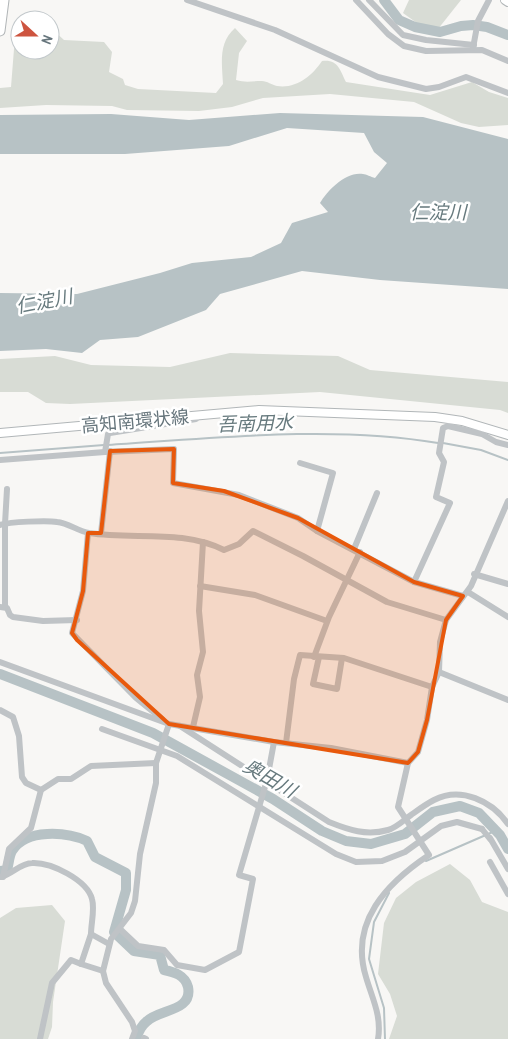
<svg xmlns="http://www.w3.org/2000/svg" width="508" height="1039" viewBox="0 0 508 1039" font-family="'Archivo Narrow','Noto Sans JP',sans-serif">
<style>
.green{fill:#d8dcd5}
.water{fill:#b7c2c5}
.lines{fill:none;stroke-linecap:round;stroke-linejoin:round}
.stream{stroke:#b7c2c5;stroke-width:2}
.river{stroke:#b7c2c5;stroke-width:10}
.major-casing{stroke:#b1b6b8;stroke-width:10}
.highway-casing{stroke:#b1b5b7;stroke-width:11}
.minor{stroke:#bfc3c6;stroke-width:6}
.major{stroke:#fff;stroke-width:8}
.highway{stroke:#fff;stroke-width:9}
.minor-bridge{stroke:#bfc3c6;stroke-width:6}
.marked{fill:#e8590c;fill-opacity:0.2;stroke:#e8590c;stroke-width:4;stroke-linejoin:round}
.labels{text-anchor:middle;dominant-baseline:central;stroke-width:5;stroke-linejoin:round;paint-order:stroke}
.street-label{font-size:18px;fill:#66757c;stroke:#fff}
.water-label{font-size:19px;font-style:italic;fill:#677a7e;stroke:#fff}
</style>
<rect width="100%" height="100%" fill="#f8f7f5"/>
<g class="green">
<polygon points="409,0 461,0 438,29 421,26 403,13"/>
<path d="M235,28L247,41L239,53L236,80C246,83 252,81 262,81C267,81 272,85 277,86C296,89 312,76 322,61C338,59 340,70 346,82L430,95L472,82L489,92L508,98V125L479,127L461,123L414,102L330,94L263,98L232,107L199,111L127,110L112,106L46,105L0,108V88L11,87L14,49L20,35V50H50V30L52,29L64,40L104,42L112,52L109,72L123,79L125,85L138,89L216,93L223,84C222,63 218,43 235,28Z"/>
<polygon points="230,353 338,356 370,370 508,382 508,413 500,410 320,392 70,404 46,403 28,392 0,392 0,359 55,356 91,365 170,367"/>
<polygon points="450,864 470,880 482,902 508,912 508,1039 389,1039 397,1016 390,994 378,974 384,923 396,898 416,882"/>
<polygon points="52,905 65,921 53,1002 52,1027 48,1039 0,1039 0,918 16,908"/>
</g>
<path class="water" d="M280,113L423,117L508,139V289L380,280L302,271L220,294L206,310L138,337L100,340L82,353L46,349L0,351V293L77,294L160,273L192,263L251,257L281,243L292,223L328,212L320,203C327,191 346,171 363,174C366,174 371,177 375,178L387,163L374,152L364,133L287,128L229,146L125,154H0V115L111,114L189,120Z"/>
<g class="lines">
<g class="stream">
<polyline points="443,443 481,450 508,460"/>
<path d="M108,445C213,438 334,425 438,443"/>
<polyline points="0,453 104,445"/>
<polyline points="426,861 495,831"/>
<polyline points="385,1039 384,1008 369,959 374,922 389,893"/>
</g>
<g class="river">
<polyline points="384,0 399,20 415,27 440,32 461,26 473,25 487,27 508,35"/>
<polyline points="0,674 153,733 273,799 322,831 346,841 371,844 405,834 433,812 460,806 479,813 500,835 508,849"/>
<path d="M0,871L7,870C9,864 9,856 12,851C26,828 67,832 87,841L95,857L126,873V890L114,932L134,951L160,955L164,970C174,972 185,975 188,987C193,1012 158,1009 146,1022C141,1026 138,1033 136,1039"/>
</g>
<g class="major-casing">
<g id="major">
<polyline points="505,0 508,2"/>
<polyline points="0,433 259,410 435,417 462,421 508,435"/>
</g>
</g>
<g class="highway-casing">
<polyline id="highway" points="0,31 4,0"/>
</g>
<g class="minor">
<polyline points="187,0 275,30 378,77 426,89 439,87 466,77 508,93"/>
<polyline points="356,0 388,34 404,46 426,51 482,50 508,61"/>
<polyline points="369,0 403,35 426,40 474,45"/>
<polyline points="473,48 478,21 489,0"/>
<polyline points="105,452 174,449 173,483 239,495 298,518 317,531 414,582 463,596"/>
<polyline points="0,460 105,452 108,434 110,433 196,419"/>
<polyline points="300,463 333,473 317,531"/>
<path d="M0,525C9,522 47,520 57,522C68,523 78,531 89,533C134,540 182,529 224,550L239,544L253,531L303,556L387,602L446,620"/>
<polyline points="88,533 83,591 72,633 136,698 162,719"/>
<polyline points="101,533 110,451"/>
<polyline points="354,549 377,493"/>
<polyline points="474,574 508,584"/>
<polyline points="414,582 450,503 436,497 444,462 439,453 443,428 448,426 482,434 496,442 508,445"/>
<polyline points="200,586 255,595 327,621"/>
<polyline points="468,592 508,617"/>
<polyline points="0,607 7,608 10,615 13,617 43,621 77,620"/>
<polyline points="5,607 5,524 7,489"/>
<polyline points="314,657 329,617 360,552"/>
<polyline points="319,657 313,684 337,689 342,658"/>
<polyline points="0,662 169,724 274,742 331,748 408,763"/>
<polyline points="439,672 508,700"/>
<polyline points="0,710 13,717 19,736 22,777 26,783 41,790"/>
<path d="M180,726L329,822C349,830 366,836 388,830C396,828 404,820 411,815C418,810 426,804 434,800C461,786 492,801 508,824"/>
<polyline points="193,727 200,697 197,675 203,652 199,611 203,542"/>
<polyline points="102,729 177,756 336,854 356,862 382,861 405,852 441,826 457,822 482,829"/>
<polyline points="286,743 294,679 300,655 344,658 432,687"/>
<polyline points="490,838 508,869"/>
<polyline points="490,862 508,894"/>
<path d="M1,877C12,874 21,863 32,863C51,862 87,880 92,899C95,909 91,924 91,934L109,944"/>
<polyline points="3,877 9,849 31,828 41,790 58,779 71,779 91,766 156,763"/>
<polyline points="120,929 138,946 164,950 177,965 205,970 239,952 253,879 239,875 267,780 274,742"/>
<polyline points="91,934 81,964 103,971"/>
<polyline points="144,1038 146,1039"/>
<polyline points="40,1039 52,983 71,960 81,964"/>
<polyline points="132,1039 135,1031 132,1022 106,983 103,971 111,939 131,913 135,901 140,854 156,783 156,763 169,724"/>
<path d="M378,1039C382,1016 372,998 366,977C349,922 387,883 429,855L398,807L408,763L418,752L427,720L432,687L439,672L440,642L446,620L471,586L508,501"/>
</g>
<use href="#major" class="major"/>
<use href="#highway" class="highway"/>
<polyline class="minor-bridge" points="482,829 490,839"/>
</g>
<path class="marked" d="M174,449L173,483L224,491L298,518L414,582L463,596L446,620L427,720L418,752L408,763L169,724L77,640L72,633L83,591L88,533H101L110,451Z"/>
<g class="labels">
<g class="street-label">
<text transform="translate(135 421) rotate(-5)">高知南環状線</text>
</g>
<g class="water-label">
<text x="438" y="212">仁淀川</text>
<text transform="translate(44 301) rotate(-11)">仁淀川</text>
<text transform="translate(255 423) rotate(-2)">吾南用水</text>
<text transform="translate(270 778) rotate(30)">奥田川</text>
</g>
</g>
<g transform="translate(35 35) rotate(111)"><circle r="24" fill="#ffffff" stroke="#c2c8cb"/>
<path d="M0-4L9 19L0 12L-9 19Z" fill="#cd543f"/>
<text y="-8" font-size="14" font-weight="bold" text-anchor="middle" fill="#66757c">N</text>
</g>
</svg>
